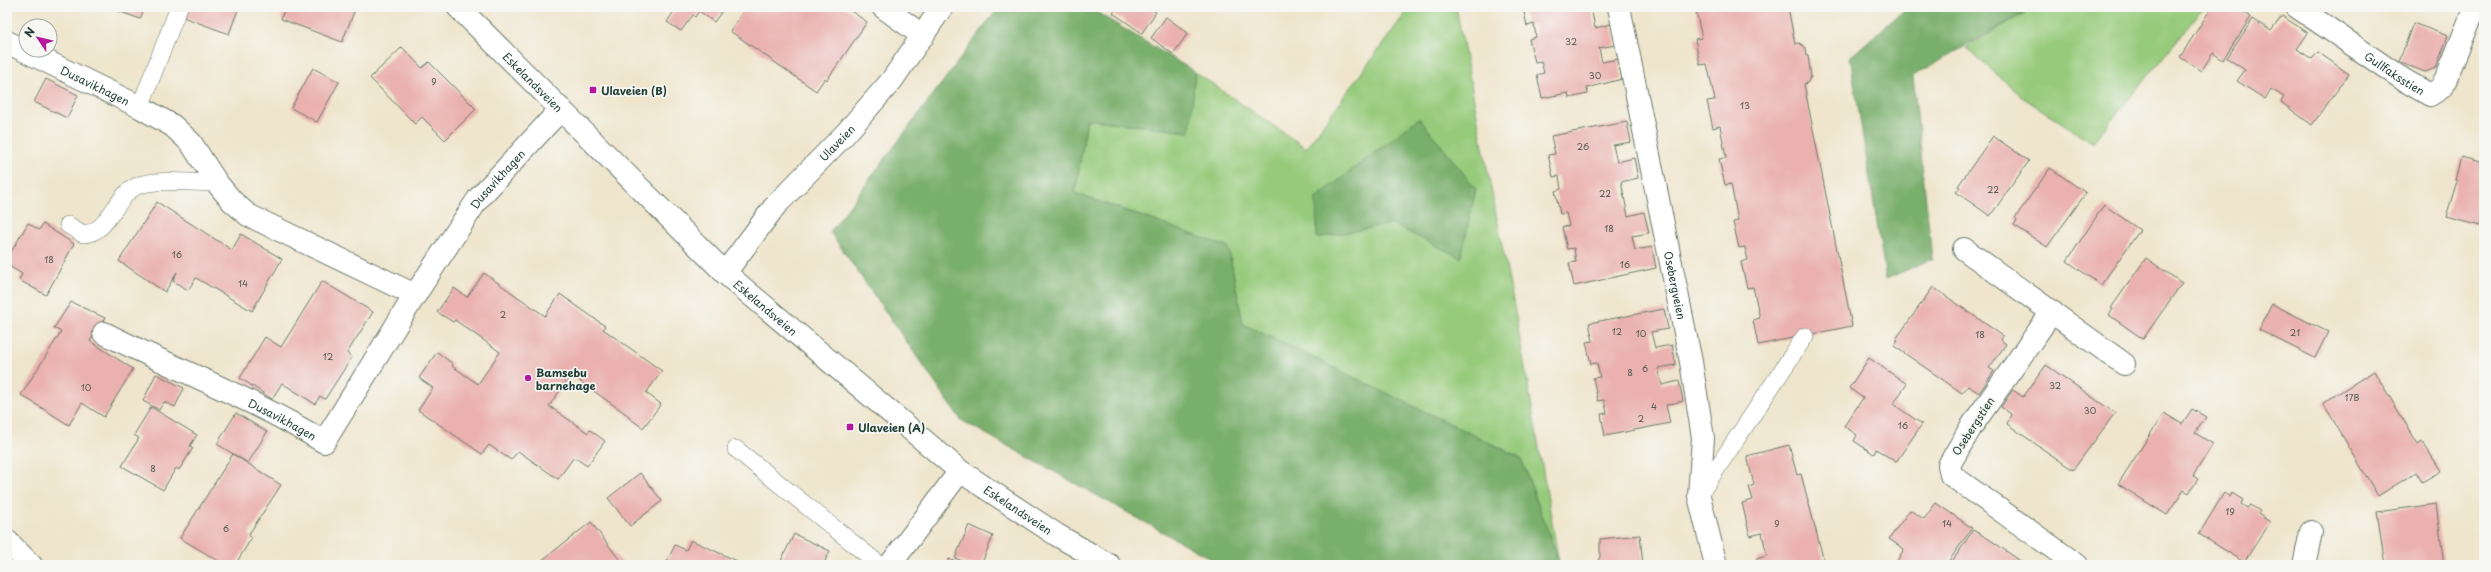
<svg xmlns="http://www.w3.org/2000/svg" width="2491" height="572" viewBox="0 0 2491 572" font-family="'Playpen Sans',sans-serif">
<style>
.green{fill:#97cb7c;stroke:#5b8458}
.forest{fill:#79af6c;stroke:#4c7650}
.building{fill:#eab1af}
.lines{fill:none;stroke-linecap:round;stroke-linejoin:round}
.service-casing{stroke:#687869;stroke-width:18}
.minor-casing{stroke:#687869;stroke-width:24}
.secondary-casing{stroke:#687869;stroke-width:24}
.service{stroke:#fff;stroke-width:17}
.minor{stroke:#fff;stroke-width:22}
.secondary{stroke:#fff;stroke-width:22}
.poi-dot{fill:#b5179e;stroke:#f6f6f2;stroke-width:1.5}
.labels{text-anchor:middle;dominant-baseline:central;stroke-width:3.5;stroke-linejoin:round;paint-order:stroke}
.number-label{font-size:9px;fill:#525a53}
.street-label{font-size:11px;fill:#1f3d34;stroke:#f6f6f2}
.poi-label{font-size:11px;font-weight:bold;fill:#1f3d34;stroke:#f6f6f2;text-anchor:start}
</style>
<rect width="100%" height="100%" fill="#f6f6f2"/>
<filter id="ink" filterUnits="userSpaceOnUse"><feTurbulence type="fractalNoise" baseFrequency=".025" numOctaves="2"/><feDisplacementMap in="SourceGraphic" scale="8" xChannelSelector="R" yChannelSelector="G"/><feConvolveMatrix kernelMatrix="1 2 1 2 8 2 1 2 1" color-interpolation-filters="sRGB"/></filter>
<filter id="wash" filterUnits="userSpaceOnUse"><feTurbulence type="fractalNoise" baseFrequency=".012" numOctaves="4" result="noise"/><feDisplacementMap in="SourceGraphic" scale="16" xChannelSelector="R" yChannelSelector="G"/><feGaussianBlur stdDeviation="0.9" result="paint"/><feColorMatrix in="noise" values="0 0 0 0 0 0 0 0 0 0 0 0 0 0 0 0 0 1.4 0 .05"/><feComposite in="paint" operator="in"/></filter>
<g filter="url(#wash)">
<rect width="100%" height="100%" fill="#efe5cc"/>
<g class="green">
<polygon points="1410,7 1456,7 1516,317 1559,562 1521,458 1243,324 1228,247 1075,193 1087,119 1189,132 1195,72 1306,148"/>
<polygon points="2034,7 2204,7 2093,143 2025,99 1966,48"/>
</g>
<g class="forest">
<polygon points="999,7 1088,7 1195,72 1190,132 1087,119 1075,193 1228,247 1243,324 1521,458 1559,562 1557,565 1222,565 961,420 830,232"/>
<polygon points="1910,7 2034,7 1913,76 1932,259 1886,279 1850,57 1902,12"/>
<polygon points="1419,118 1476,189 1461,258 1392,224 1317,238 1316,198"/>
</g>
<g id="blocks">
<g class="building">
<polygon points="108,7 145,7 140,19"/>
<polygon points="187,7 239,7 229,34 183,17"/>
<polygon points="285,7 356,7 342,42 281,19"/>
<polygon points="677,7 725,7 714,22 699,11 695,17 693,15 681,31 667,22"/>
<polygon points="746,7 845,7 867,22 827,80 825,78 816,91 730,31"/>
<polygon points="1117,7 1148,7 1156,12 1142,33 1113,13"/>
<polygon points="1523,7 1591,7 1595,28 1611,24 1616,45 1599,48 1602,62 1618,59 1622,79 1587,88 1588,94 1569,98 1568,93 1542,98 1537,75 1544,73 1541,61 1535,62 1529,39 1536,37 1534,24 1527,26"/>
<polygon points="1695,7 1788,7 1795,44 1799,43 1805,47 1806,56 1808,56 1811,77 1807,83 1804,84 1852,326 1758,345 1753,320 1760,318 1753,287 1747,288 1741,262 1748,260 1745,247 1739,248 1733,222 1738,221 1731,184 1725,185 1719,159 1726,158 1720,126 1713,128 1707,101 1715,100 1707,64 1700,65 1695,39 1702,38"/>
<polygon points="2212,7 2236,7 2251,17 2223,60 2213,53 2201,71 2180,57"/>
<polygon points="2282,16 2308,33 2297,49 2312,59 2318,52 2349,74 2312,125 2281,102 2284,97 2271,89 2265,99 2237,81 2245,70 2227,58 2253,19 2271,31"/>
<polygon points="1166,17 1188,33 1173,54 1151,38"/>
<polygon points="2413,23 2448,36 2436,68 2425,72 2399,62"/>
<polygon points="402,47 422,68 429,62 476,109 445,140 422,117 415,124 370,78"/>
<polygon points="313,68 339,82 317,122 291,108"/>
<polygon points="46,79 78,95 67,118 34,102"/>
<polygon points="1627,122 1631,142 1613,145 1617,162 1634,158 1638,178 1621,182 1628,216 1644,212 1649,233 1632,236 1635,250 1652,247 1656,268 1574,286 1569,263 1576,262 1574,248 1567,249 1562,227 1569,226 1566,213 1560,214 1555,191 1561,189 1559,176 1553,177 1548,155 1555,154 1551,136"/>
<polygon points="1993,136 2029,161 1990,216 1956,192 1960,187 1958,186"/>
<polygon points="2461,157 2484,163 2484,212 2480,226 2446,217 2457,181 2455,180"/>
<polygon points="2050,168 2086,193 2047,247 2014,225 2017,220 2015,218"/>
<polygon points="157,202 232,250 241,234 282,259 252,311 196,278 188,290 173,281 177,272 165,292 119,261"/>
<polygon points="2104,205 2140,230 2101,285 2067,261"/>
<polygon points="28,223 39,230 43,224 74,244 46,295 19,280 22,274 7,265 7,259"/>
<polygon points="2146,258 2182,283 2143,339 2109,315 2113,309 2111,308"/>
<polygon points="484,273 545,316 560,294 605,326 603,329 662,371 646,393 661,404 643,428 628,417 629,416 571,375 549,406 588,433 590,430 605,441 587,466 574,457 558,479 518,451 511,460 489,445 482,454 418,410 433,388 419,378 437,352 453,364 452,366 478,384 500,352 455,320 453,322 437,312 454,288 467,297"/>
<polygon points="322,281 373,312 347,353 352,357 325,399 320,396 315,404 282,383 272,399 240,378 265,337 281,347"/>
<polygon points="1933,287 2003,336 2001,340 2006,344 1989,368 1994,371 1979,393 1968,386 1962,393 1894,346 1898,340 1896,339"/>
<polygon points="71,302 105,318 90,341 133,369 104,417 82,403 69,425 21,395 61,332 54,328"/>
<polygon points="2272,304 2328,332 2315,358 2259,330"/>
<polygon points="1664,309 1668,329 1651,332 1655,348 1672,345 1676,365 1658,368 1662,385 1679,381 1683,401 1666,405 1670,423 1605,436 1601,414 1607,413 1604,400 1598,401 1593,378 1600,377 1597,363 1591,364 1586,342 1593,341 1589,323"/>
<polygon points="1869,358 1907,384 1893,404 1922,424 1896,462 1876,449 1874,454 1854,441 1857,435 1844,426 1863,398 1849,388"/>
<polygon points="2046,365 2115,413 2073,470 2007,424 2011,414 2001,407 2013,390 2023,397"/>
<polygon points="2374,371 2418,444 2422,441 2441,471 2422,482 2416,472 2378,496 2323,403"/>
<polygon points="156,374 184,388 175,407 164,402 159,410 143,401"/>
<polygon points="151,407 197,435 190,446 193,448 179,470 176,468 163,490 122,466 139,438 134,435"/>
<polygon points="2192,409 2206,417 2195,433 2213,444 2193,476 2198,479 2189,493 2184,490 2167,515 2118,484 2164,413 2182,424"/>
<polygon points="236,413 267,432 248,463 217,444"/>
<polygon points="1789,445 1797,475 1801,474 1825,565 1758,565 1756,559 1767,556 1762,533 1750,536 1742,503 1753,500 1749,487 1754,485 1747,456"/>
<polygon points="233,454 281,485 249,534 251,539 235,565 225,565 180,538"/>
<polygon points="640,473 662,501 630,526 608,498"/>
<polygon points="2224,493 2230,497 2232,493 2243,500 2241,504 2247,508 2250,505 2260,511 2258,514 2270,522 2244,562 2199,534"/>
<polygon points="1936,503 1972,528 1946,565 1903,565 1897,561 1904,549 1889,539 1910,510 1924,519"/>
<polygon points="2436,504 2444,565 2385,565 2377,512"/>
<polygon points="591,522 622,563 620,565 536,565"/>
<polygon points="969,525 993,536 981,565 971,565 955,558"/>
<polygon points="1973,530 1989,539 2026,565 1950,565"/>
<polygon points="794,534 830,551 823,565 779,565"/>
<polygon points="1640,535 1643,565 1596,565 1600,557 1600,539"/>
<polygon points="691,540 737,561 735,565 665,565 675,545 686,550"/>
<polygon points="949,559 963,565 946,565"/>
</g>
</g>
</g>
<g filter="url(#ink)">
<use href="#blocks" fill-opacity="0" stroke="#687869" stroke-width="1"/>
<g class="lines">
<g class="service-casing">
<g id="service">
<polyline points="140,107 179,7"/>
<path d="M68,225L83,234C109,234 115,195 137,186C156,178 195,183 217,183"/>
<polyline points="736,449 880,565"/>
<polyline points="1699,495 1805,336"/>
</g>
</g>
<g class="minor-casing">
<g id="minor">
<polyline points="883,7 923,36"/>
<path id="s1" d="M1619,7L1691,362L1703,438L1699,496L1716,565"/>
<path id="s2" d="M2297,7L2404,80L2430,95L2441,88L2446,79L2475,7"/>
<path id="s3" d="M7,42L140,107L173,126L191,143L217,183L232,201L248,215L415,295"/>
<polyline points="1964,249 2124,364"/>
<path id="s4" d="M725,273L775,206L846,133L892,80L942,7"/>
<polyline points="2052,312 1971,427 1949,465 1951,475 2077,565"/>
<path id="s5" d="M104,333C177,370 254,399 324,442L415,295L478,199L561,109"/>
<polyline points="7,541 31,565"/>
<polyline points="890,565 960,471"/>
<polyline points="2304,565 2311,532"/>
</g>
</g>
<g class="secondary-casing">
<g id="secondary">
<path id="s6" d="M458,7L725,273L960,471L1057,535L1109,565"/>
</g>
</g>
<use href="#service" class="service"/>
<use href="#minor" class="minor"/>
<use href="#secondary" class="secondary"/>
</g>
</g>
<g class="poi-dot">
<rect x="589" y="86" width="8" height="8" rx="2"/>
<circle cx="528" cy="378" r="4"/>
<rect x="846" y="423" width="8" height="8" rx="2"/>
</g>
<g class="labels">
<g class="number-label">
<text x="1571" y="41">32</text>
<text x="1595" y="75">30</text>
<text x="434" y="81">9</text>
<text x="1745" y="105">13</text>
<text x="1583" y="146">26</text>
<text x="1993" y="189">22</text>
<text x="1605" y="193">22</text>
<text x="1609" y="228">18</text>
<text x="177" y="254">16</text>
<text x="49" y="259">18</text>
<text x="1625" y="264">16</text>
<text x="243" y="283">14</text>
<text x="503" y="314">2</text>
<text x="1617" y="331">12</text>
<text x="2295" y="332">21</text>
<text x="1641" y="333">10</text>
<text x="1980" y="334">18</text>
<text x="328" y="356">12</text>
<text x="1645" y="368">6</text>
<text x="1630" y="372">8</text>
<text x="2055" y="385">32</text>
<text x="86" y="387">10</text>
<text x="2352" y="397">17B</text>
<text x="1654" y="406">4</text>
<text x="2090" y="410">30</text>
<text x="1641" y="418">2</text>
<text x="1903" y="425">16</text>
<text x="153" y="468">8</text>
<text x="2230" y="511">19</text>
<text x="1777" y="523">9</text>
<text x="1947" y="523">14</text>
<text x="226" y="528">6</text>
</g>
<g class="street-label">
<text stroke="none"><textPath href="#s2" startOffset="118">Gullfaksstien</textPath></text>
<text stroke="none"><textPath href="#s6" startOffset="106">Eskelandsveien</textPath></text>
<text stroke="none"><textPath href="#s3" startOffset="98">Dusavikhagen</textPath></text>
<text stroke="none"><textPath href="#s4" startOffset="172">Ulaveien</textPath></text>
<text stroke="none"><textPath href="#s5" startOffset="561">Dusavikhagen</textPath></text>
<text stroke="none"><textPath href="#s1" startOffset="284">Osebergveien</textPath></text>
<text stroke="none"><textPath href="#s6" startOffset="430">Eskelandsveien</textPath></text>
<text stroke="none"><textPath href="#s5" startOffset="198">Dusavikhagen</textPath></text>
<text transform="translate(1973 426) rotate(-57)">Osebergstien</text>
<text stroke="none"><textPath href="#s6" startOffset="754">Eskelandsveien</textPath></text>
</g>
<g class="poi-label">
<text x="601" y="90">Ulaveien (B)</text>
<text x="536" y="372">Bamsebu<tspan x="536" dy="13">barnehage</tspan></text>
<text x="858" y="427">Ulaveien (A)</text>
</g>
</g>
<rect width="2491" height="572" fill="none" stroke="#f6f6f2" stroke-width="24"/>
<g transform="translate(38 38) rotate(305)"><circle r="19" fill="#f6f6f2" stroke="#a0aca6"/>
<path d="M0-3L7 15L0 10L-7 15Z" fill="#b5179e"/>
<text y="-6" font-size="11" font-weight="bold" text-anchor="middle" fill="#1f3d34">N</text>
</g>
</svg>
